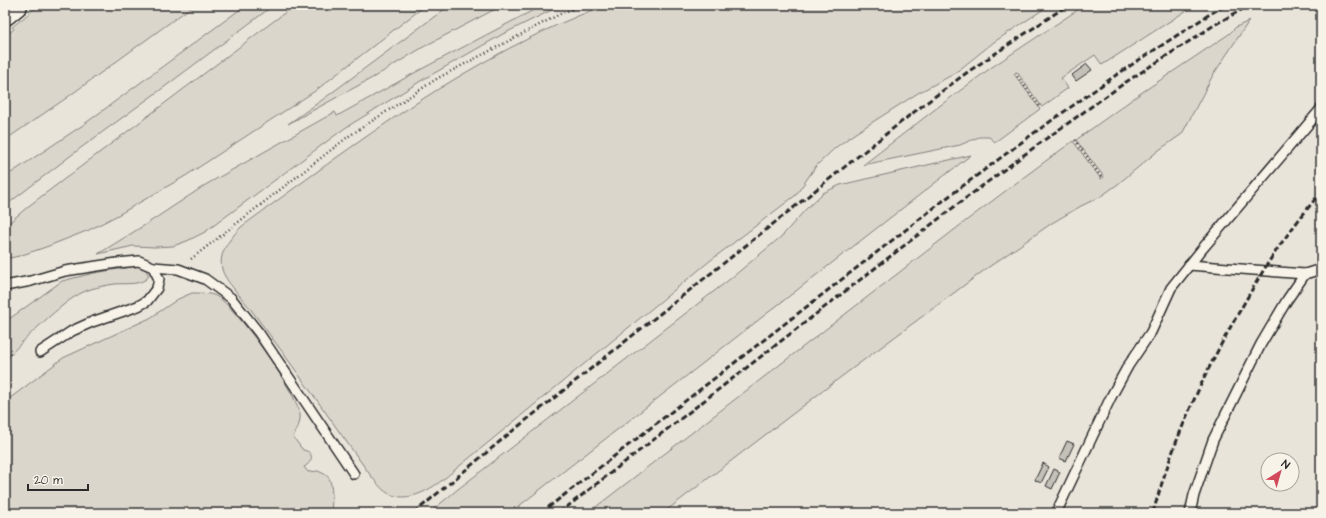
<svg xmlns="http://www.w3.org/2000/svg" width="1326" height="518" viewBox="0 0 1326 518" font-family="'Architects Daughter',sans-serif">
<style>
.built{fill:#e8e4da;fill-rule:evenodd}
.green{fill:#dad6cc;stroke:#82807c}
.building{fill:#c4c1b9;stroke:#2b2b2b}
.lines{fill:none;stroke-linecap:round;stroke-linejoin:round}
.lane-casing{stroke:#2b2b2b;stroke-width:12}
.primary-casing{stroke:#2b2b2b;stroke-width:25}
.path{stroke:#2b2b2b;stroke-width:2.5;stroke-dasharray:1 3;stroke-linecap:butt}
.lane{stroke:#f7f3e8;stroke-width:9}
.primary{stroke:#f7f3e8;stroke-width:22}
.rail{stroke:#2b2b2b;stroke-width:3;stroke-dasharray:6 3;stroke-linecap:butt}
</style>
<rect width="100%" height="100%" fill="#f7f3e8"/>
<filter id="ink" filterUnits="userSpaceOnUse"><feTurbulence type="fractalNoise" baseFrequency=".025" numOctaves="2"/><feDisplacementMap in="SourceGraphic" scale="8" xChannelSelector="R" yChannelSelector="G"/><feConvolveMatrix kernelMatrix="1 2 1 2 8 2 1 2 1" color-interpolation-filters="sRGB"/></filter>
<g filter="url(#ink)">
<path class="built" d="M194,5H1321V513H5V140L65,99ZM1268,460H1292V484H1268Z"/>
<g class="green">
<polygon points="39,5 194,5 65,99 5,140 5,36 14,29 12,27"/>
<polygon points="246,5 274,5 163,88 82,147 5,206 5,177 83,125"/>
<polygon points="295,5 426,5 315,91 187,175 118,215 89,230 46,247 19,256 5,259 5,226 30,205"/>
<polygon points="450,5 503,5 425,46 374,77 288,124 322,100"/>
<polygon points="543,5 562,5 503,34 424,79 345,128 205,232 187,241 173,246 155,247 133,246 98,254 148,223 207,184 335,112 337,116 416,72"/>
<path d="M606,5H1050L994,42L954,74L918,93L854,134L835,148L816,166L796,195L711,260L445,478C431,489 411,502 392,495C383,492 377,483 371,476C331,421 293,365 252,311C245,301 224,280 222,269C218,252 230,239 241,227C355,144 472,54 606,5Z"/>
<polygon points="1085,5 1195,5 1102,65 1095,55 1061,78 1068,88 1042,107 1017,72 1014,74 1040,109 995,142 989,137 979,137 960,145 863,165 938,107 992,67"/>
<polygon points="1249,21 1213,75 1182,134 1159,150 1118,184 1100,197 1081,206 1052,223 986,269 841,377 663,513 588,513 967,220 1028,174 1073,141 1101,179 1104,177 1076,140 1141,93 1229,34 1236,27"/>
<polygon points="971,155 510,513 429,513 458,489 730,279 782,236 805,210 823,193 840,185"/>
<path d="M137,266L146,270L149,276C142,286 126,283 115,284C107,285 98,287 91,289C75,294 62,306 50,316C34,331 18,344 5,362V322L62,281L94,273Z"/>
<path d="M192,293C201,293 209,293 216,296C235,305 297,393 300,414C301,422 297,430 293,437L303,450C315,452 313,462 304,467L308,472L318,471C322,473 326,474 329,478C333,485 332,504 331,513H5V402L63,358L150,318L178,299Z"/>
</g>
<g class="building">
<polygon points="1087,64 1092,70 1076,81 1072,75"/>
<polygon points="1067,441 1074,444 1066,461 1059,458"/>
<polygon points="1043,463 1049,467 1041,483 1035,480"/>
<polygon points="1054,469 1060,472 1052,489 1046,486"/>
</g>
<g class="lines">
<g class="lane-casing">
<g id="lane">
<polyline points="1189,265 1305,274 1321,269"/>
<polyline points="153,267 178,269 205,279 231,298 259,333 354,474"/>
<polyline points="5,286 31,281 65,271 117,263 139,261 153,267 159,279 157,288 147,301 138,306 92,322 72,331 40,352"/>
<polyline points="1056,513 1111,397 1128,366 1151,332 1171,288 1203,248 1321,109"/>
<polyline points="1190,513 1194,495 1213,440 1261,344 1287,300 1305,274"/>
</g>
</g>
<g class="primary-casing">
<polyline id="primary" points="5,14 16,5"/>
</g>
<g class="path">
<polyline points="1015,73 1041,108"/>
<polyline points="1075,140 1102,178"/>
<polyline points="191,259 349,136 438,78 562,13 583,5"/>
</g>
<use href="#lane" class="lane"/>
<use href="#primary" class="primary"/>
<g class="rail">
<polyline points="414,513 510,433 910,115 969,71 1068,5"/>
<polyline points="541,513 948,197 1034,133 1119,73 1210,14 1226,5"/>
<polyline points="559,513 954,207 1040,143 1126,82 1216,24 1250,5"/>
<path d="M1153,513C1173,440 1204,372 1242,307C1254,286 1266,265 1280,245C1293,227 1307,209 1321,192"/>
</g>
</g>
</g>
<rect width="1326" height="518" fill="none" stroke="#f7f3e8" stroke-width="20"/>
<rect x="10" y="10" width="1306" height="498" fill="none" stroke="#2b2b2b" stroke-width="1.5" filter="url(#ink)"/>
<g transform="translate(1280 472) rotate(37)"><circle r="19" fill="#f7f3e8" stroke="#a5a39c"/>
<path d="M0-3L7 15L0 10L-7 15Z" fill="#d1495b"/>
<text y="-6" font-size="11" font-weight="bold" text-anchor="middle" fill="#2b2b2b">N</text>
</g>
<path d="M28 484v6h60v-6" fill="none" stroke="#2b2b2b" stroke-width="2"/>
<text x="34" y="484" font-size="12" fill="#2b2b2b" stroke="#f7f3e8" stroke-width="3" paint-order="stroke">20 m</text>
</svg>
